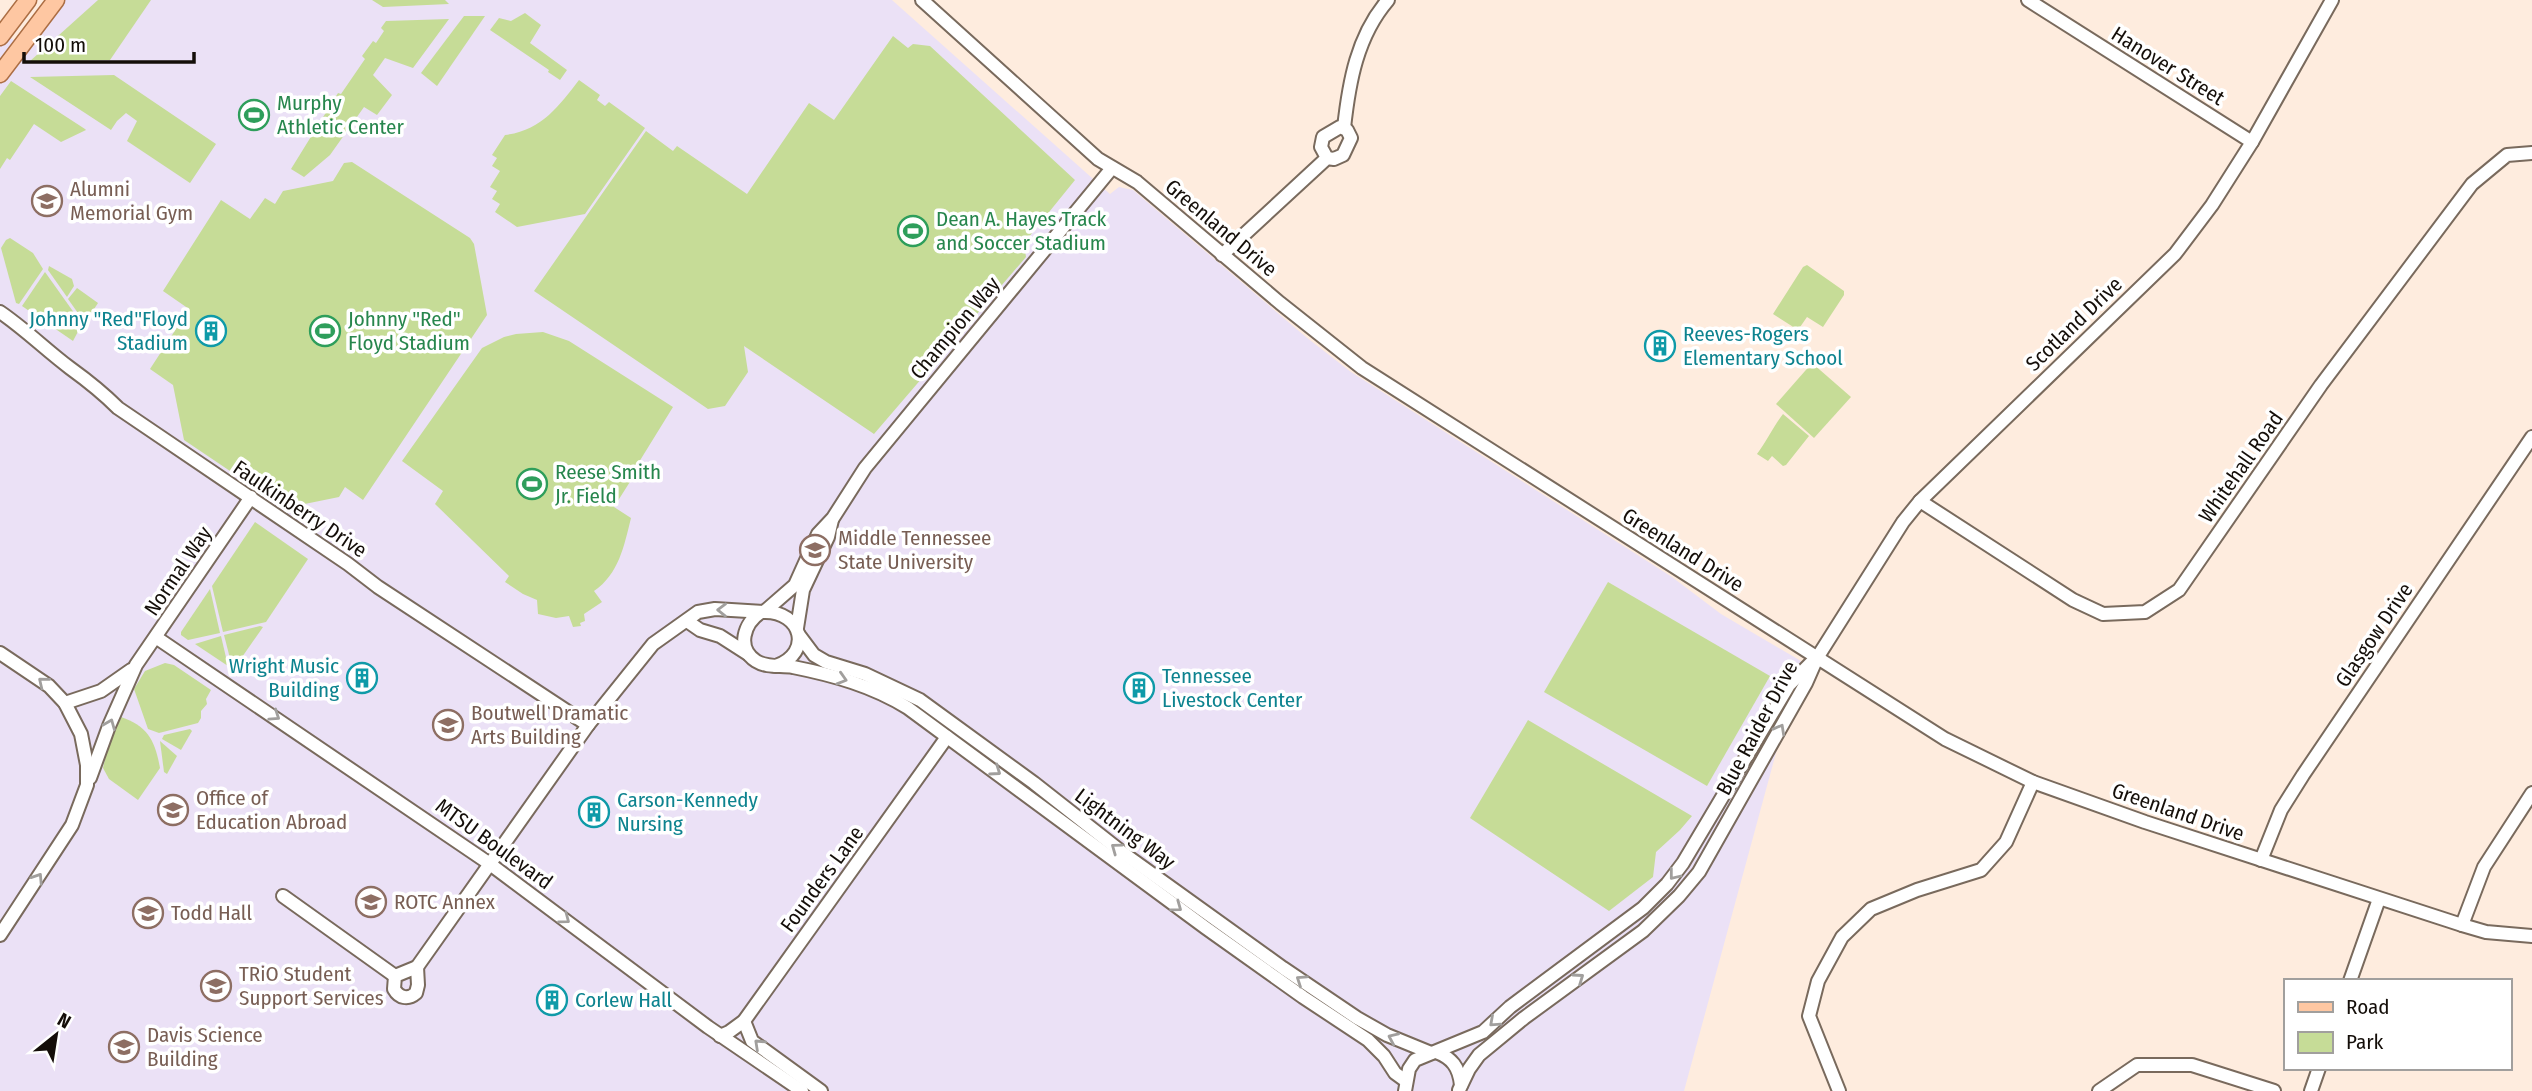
<svg xmlns="http://www.w3.org/2000/svg" width="2532" height="1091" viewBox="0 0 2532 1091" font-family="'Fira Sans Condensed',sans-serif">
<style>
.education{fill:#ebe1f6}
.green{fill:#c6dc97}
.lines{fill:none;stroke-linecap:round;stroke-linejoin:round}
.minor-casing{stroke:#796a5d;stroke-width:16}
.major-casing{stroke:#ac6e44;stroke-width:19}
.minor{stroke:#fff;stroke-width:12}
.major{stroke:#fec7a2;stroke-width:16}
.oneway{stroke:#a19f9d}
.labels{text-anchor:middle;dominant-baseline:central;stroke-width:7;stroke-linejoin:round;paint-order:stroke}
.street-label{font-size:21px;fill:#140e09;stroke:#fff}
.leisure-label{font-size:21px;fill:#27864d;stroke:#fff;text-anchor:start}
.education-label{font-size:21px;fill:#785e54;stroke:#fff;text-anchor:start}
.culture-label{font-size:21px;fill:#0d838f;stroke:#fff;text-anchor:start}
</style>
<rect width="100%" height="100%" fill="#feecde"/>
<polygon class="education" points="53,0 892,0 1110,194 1119,187 1133,190 1306,337 1351,372 1672,577 1721,614 1801,661 1684,1091 0,1091 0,30 19,44"/>
<g class="green">
<polygon points="98,0 151,0 110,60 29,62"/>
<polygon points="372,0 445,0 449,4 383,7"/>
<polygon points="525,13 541,25 530,43 567,70 560,80 548,72 549,70 490,30 499,18 511,21"/>
<polygon points="464,16 485,16 437,86 421,73"/>
<polygon points="449,19 413,68 385,58 373,75 392,95 377,115 364,107 330,155 304,177 291,169 338,93 341,94 365,59 362,56 373,41 376,43 384,31 381,28 386,21"/>
<polygon points="893,36 908,48 913,44 930,46 1075,180 1024,243 1026,257 874,434 744,346 748,372 725,406 708,409 534,291 646,131 673,151 677,146 747,194 809,103 834,120"/>
<polygon points="114,75 216,144 190,183 127,141 137,121 126,113 117,121 111,130 30,77"/>
<path d="M579,80L600,95L597,100L605,106L609,102L645,128L585,214L517,227L495,212L500,204L492,199L497,191L490,187L500,171L492,166L497,158L492,155L505,135C541,131 559,106 579,80Z"/>
<polygon points="11,81 85,129 86,130 61,142 34,124 10,160 7,158 0,169 0,96"/>
<polygon points="352,162 470,238 474,244 487,315 363,500 345,487 339,497 285,508 184,440 173,385 150,369 189,309 163,291 221,200 250,219 265,198 275,204 283,191 333,181 344,163"/>
<polygon points="10,238 33,253 43,269 19,304 16,303 1,248 6,240"/>
<polygon points="1807,265 1844,291 1844,295 1823,327 1807,317 1798,330 1773,314 1803,267"/>
<polygon points="49,266 72,279 74,286 67,297 48,270"/>
<polygon points="45,272 82,324 73,341 22,306"/>
<polygon points="77,288 98,303 85,323 68,299"/>
<path d="M543,332L569,341L673,407L631,475L633,477L614,507L631,518C624,546 619,574 594,591L602,602L584,614L585,621L580,623L581,626L573,627L569,616L556,618L538,614L537,600L523,594L505,582L509,576L435,504L443,491L402,461L482,348L504,337L516,334Z"/>
<polygon points="1812,363 1851,397 1814,438 1776,404"/>
<path d="M1783,414L1809,436L1786,465L1783,466L1772,456L1768,461L1757,454C1767,441 1773,427 1783,414Z"/>
<polygon points="255,522 308,559 266,622 223,632 212,586"/>
<polygon points="1608,582 1770,676 1707,786 1544,692"/>
<polygon points="210,589 220,633 188,640 181,635 181,632"/>
<polygon points="260,626 263,627 233,670 224,635"/>
<polygon points="221,636 228,666 195,644"/>
<polygon points="165,663 174,665 211,690 206,699 207,704 201,711 201,718 198,723 159,733 148,729 134,689 145,671"/>
<path d="M121,717C148,726 155,741 160,768L138,800L109,779L103,768L108,746Z"/>
<polygon points="1528,720 1692,816 1680,830 1656,852 1653,877 1609,911 1470,818"/>
<polygon points="190,729 192,731 181,750 162,739 164,735"/>
<polygon points="160,741 177,756 167,774 164,772"/>
</g>
<g class="lines">
<g class="minor-casing">
<g id="minor">
<polyline points="922,0 1098,159 1137,182 1280,303 1362,368 1945,739 2033,782 2145,822 2462,925 2486,932 2532,936"/>
<polyline points="2028,0 2252,142"/>
<path d="M1344,128C1349,82 1357,36 1388,0"/>
<polyline points="1222,255 1327,158 1334,159 1343,155 1351,138 1347,130 1340,127 1323,137 1321,147 1327,158"/>
<path d="M0,312C25,329 46,350 70,368C88,381 102,392 118,408L348,564L378,587L588,725"/>
<polyline points="1920,501 2073,600 2103,614 2145,612 2179,590 2321,385 2472,184 2507,155 2532,153"/>
<path d="M761,612C744,623 736,648 756,661C767,668 780,665 793,667C833,675 873,686 908,708L1206,928L1303,997L1368,1040L1384,1056L1395,1073L1406,1081"/>
<path d="M764,612C802,611 813,653 776,666"/>
<polyline points="687,621 700,630 720,636 748,654"/>
<polyline points="797,628 803,590 828,537 832,520"/>
<polyline points="799,635 814,655 826,662 865,674 920,700 1034,783 1123,853 1283,968 1357,1018 1387,1035 1431,1053"/>
<polyline points="157,638 490,864 708,1027 802,1091"/>
<polyline points="0,653 49,686 65,703 81,734 87,765 87,785 72,825 0,935"/>
<polyline points="65,703 101,691 131,670"/>
<polyline points="90,778 109,726 136,665 251,497"/>
<polyline points="2261,860 2281,810 2303,775 2532,437"/>
<polyline points="283,896 395,976"/>
<polyline points="2462,925 2484,867 2532,793"/>
<polyline points="417,967 588,725 653,644 698,612 715,609 764,612 795,585 818,534 833,518 865,468 1112,168"/>
<path d="M417,967L418,985L416,993C408,1000 399,998 394,989L395,976Z"/>
<polyline points="2350,981 2379,899"/>
<polyline points="744,1021 752,1041 821,1091"/>
<polyline points="720,1036 729,1032 744,1021 947,737"/>
<path d="M1436,1052C1452,1058 1459,1067 1461,1085"/>
<polyline points="1459,1090 1469,1069 1479,1055 1524,1018 1643,931 1679,896 1699,872 1806,683 1817,658 1903,522 1920,501 2175,254 2212,205 2252,142 2332,0"/>
<polyline points="1405,1091 1409,1069 1415,1060 1483,1032 1510,1007 1643,908 1667,884 1683,863 1789,685 1814,660"/>
<polyline points="1839,1091 1809,1016 1818,981 1842,937 1871,909 1917,890 1981,870 2006,842 2033,782"/>
<polyline points="2099,1091 2137,1065 2192,1065 2274,1091"/>
<polyline points="2311,1091 2319,1068"/>
</g>
</g>
<g class="major-casing">
<g id="major">
<polyline points="0,37 28,0"/>
<polyline points="0,74 56,0"/>
</g>
</g>
<use href="#minor" class="minor"/>
<use href="#major" class="major"/>
</g>
<defs><path id="oneway-chevron" d="M-2-3.5L2.5 0L-2 3.5" fill="none" stroke-width="1.6" stroke-linecap="round" stroke-linejoin="round" transform="scale(1.75)"/></defs>
<g class="oneway">
<use href="#oneway-chevron" transform="translate(722 610) rotate(-179)"/>
<use href="#oneway-chevron" transform="translate(842 679) rotate(17)"/>
<use href="#oneway-chevron" transform="translate(43 682) rotate(-141)"/>
<use href="#oneway-chevron" transform="translate(275 716) rotate(34)"/>
<use href="#oneway-chevron" transform="translate(110 724) rotate(-68)"/>
<use href="#oneway-chevron" transform="translate(1780 729) rotate(-61)"/>
<use href="#oneway-chevron" transform="translate(996 771) rotate(35)"/>
<use href="#oneway-chevron" transform="translate(1116 848) rotate(-144)"/>
<use href="#oneway-chevron" transform="translate(1674 875) rotate(128)"/>
<use href="#oneway-chevron" transform="translate(38 878) rotate(-57)"/>
<use href="#oneway-chevron" transform="translate(1177 907) rotate(36)"/>
<use href="#oneway-chevron" transform="translate(565 919) rotate(37)"/>
<use href="#oneway-chevron" transform="translate(1579 978) rotate(-35)"/>
<use href="#oneway-chevron" transform="translate(1301 980) rotate(-146)"/>
<use href="#oneway-chevron" transform="translate(1494 1022) rotate(138)"/>
<use href="#oneway-chevron" transform="translate(1393 1038) rotate(-156)"/>
<use href="#oneway-chevron" transform="translate(759 1044) rotate(-137)"/>
</g>
<defs>
<g id="stadium-ring" transform="scale(1.575)"><circle r="9.5" fill="#fff" stroke="#2e9e5b" stroke-width="1.5"/><path d="M0-5a6.5 5 0 1 0 0 10a6.5 5 0 1 0 0-10ZM-3.5-1.8h7v3.6h-7Z" fill="#2e9e5b"/></g>
<g id="university-ring" transform="scale(1.575)"><circle r="9.5" fill="#fff" stroke="#8d6e63" stroke-width="1.5"/><path d="M0-5L7-2L0 1L-7-2ZM-4 1L0 2.5L4 1V4Q0 6-4 4Z" fill="#8d6e63"/></g>
<g id="building-ring" transform="scale(1.575)"><circle r="9.5" fill="#fff" stroke="#0f9aa8" stroke-width="1.5"/><path d="M-4-6H4V6H1V3H-1V6H-4ZM-2.5-4.3h1.7v1.8h-1.7ZM.8-4.3h1.7v1.8H.8ZM-2.5-1h1.7V.8h-1.7ZM.8-1h1.7V.8H.8Z" fill="#0f9aa8"/></g>
</defs>
<g fill-rule="evenodd">
<use href="#stadium-ring" x="254" y="115"/>
<use href="#university-ring" x="47" y="201"/>
<use href="#stadium-ring" x="913" y="231"/>
<use href="#building-ring" x="211" y="331"/>
<use href="#stadium-ring" x="325" y="331"/>
<use href="#building-ring" x="1660" y="346"/>
<use href="#stadium-ring" x="532" y="484"/>
<use href="#university-ring" x="815" y="550"/>
<use href="#building-ring" x="362" y="678"/>
<use href="#building-ring" x="1139" y="688"/>
<use href="#university-ring" x="448" y="725"/>
<use href="#university-ring" x="173" y="810"/>
<use href="#building-ring" x="594" y="812"/>
<use href="#university-ring" x="371" y="902"/>
<use href="#university-ring" x="148" y="913"/>
<use href="#university-ring" x="216" y="986"/>
<use href="#building-ring" x="552" y="1000"/>
<use href="#university-ring" x="124" y="1047"/>
</g>
<g class="labels">
<g class="street-label">
<text transform="translate(2168 66) rotate(32)">Hanover Street</text>
<text transform="translate(1221 228) rotate(40)">Greenland Drive</text>
<text transform="translate(2074 324) rotate(-44)">Scotland Drive</text>
<text transform="translate(955 328) rotate(-50)">Champion Way</text>
<text transform="translate(2241 467) rotate(-55)">Whitehall Road</text>
<text transform="translate(300 509) rotate(34)">Faulkinberry Drive</text>
<text transform="translate(1683 550) rotate(32)">Greenland Drive</text>
<text transform="translate(178 571) rotate(-56)">Normal Way</text>
<text transform="translate(2374 635) rotate(-56)">Glasgow Drive</text>
<text transform="translate(1757 728) rotate(-62)">Blue Raider Drive</text>
<text transform="translate(2178 812) rotate(19)">Greenland Drive</text>
<text transform="translate(1125 829) rotate(37)">Lightning Way</text>
<text transform="translate(494 844) rotate(36)">MTSU Boulevard</text>
<text transform="translate(822 879) rotate(-54)">Founders Lane</text>
</g>
<g class="leisure-label">
<text x="277" y="103">Murphy<tspan x="277" dy="24">Athletic Center</tspan></text>
<text x="936" y="219">Dean A. Hayes Track<tspan x="936" dy="24">and Soccer Stadium</tspan></text>
<text x="348" y="319">Johnny "Red"<tspan x="348" dy="24">Floyd Stadium</tspan></text>
<text x="555" y="472">Reese Smith<tspan x="555" dy="24">Jr. Field</tspan></text>
</g>
<g class="education-label">
<text x="70" y="189">Alumni<tspan x="70" dy="24">Memorial Gym</tspan></text>
<text x="838" y="538">Middle Tennessee<tspan x="838" dy="24">State University</tspan></text>
<text x="471" y="713">Boutwell Dramatic<tspan x="471" dy="24">Arts Building</tspan></text>
<text x="196" y="798">Office of<tspan x="196" dy="24">Education Abroad</tspan></text>
<text x="394" y="902">ROTC Annex</text>
<text x="171" y="913">Todd Hall</text>
<text x="239" y="974">TRiO Student<tspan x="239" dy="24">Support Services</tspan></text>
<text x="147" y="1035">Davis Science<tspan x="147" dy="24">Building</tspan></text>
</g>
<g class="culture-label">
<text x="188" y="319" text-anchor="end">Johnny "Red"Floyd<tspan x="188" dy="24">Stadium</tspan></text>
<text x="1683" y="334">Reeves-Rogers<tspan x="1683" dy="24">Elementary School</tspan></text>
<text x="339" y="666" text-anchor="end">Wright Music<tspan x="339" dy="24">Building</tspan></text>
<text x="1162" y="676">Tennessee<tspan x="1162" dy="24">Livestock Center</tspan></text>
<text x="617" y="800">Carson-Kennedy<tspan x="617" dy="24">Nursing</tspan></text>
<text x="575" y="1000">Corlew Hall</text>
</g>
</g>
<rect x="2284" y="979" width="228" height="91" fill="#ffffff" stroke="#a19f9d" stroke-width="2"/>
<rect x="2298" y="1002" width="35" height="10" fill="#fec7a2" stroke="#a19f9d" stroke-width="2"/>
<text x="2346" y="1014" font-size="21" fill="#140e09">Road</text>
<rect x="2298" y="1032" width="35" height="21" fill="#c6dc97" stroke="#a19f9d" stroke-width="2"/>
<text x="2346" y="1049" font-size="21" fill="#140e09">Park</text>
<g transform="translate(56 1035) rotate(30)" stroke="#ffffff" stroke-width="5" paint-order="stroke">
<path d="M0-5L12 26L0 18L-12 26Z" fill="#140e09"/>
<text y="-10" font-size="19" font-weight="bold" text-anchor="middle" fill="#140e09">N</text>
</g>
<path d="M24 52v10h170v-10" fill="none" stroke="#140e09" stroke-width="3.5"/>
<text x="35" y="52" font-size="21" fill="#140e09" stroke="#ffffff" stroke-width="5" paint-order="stroke">100 m</text>
</svg>
